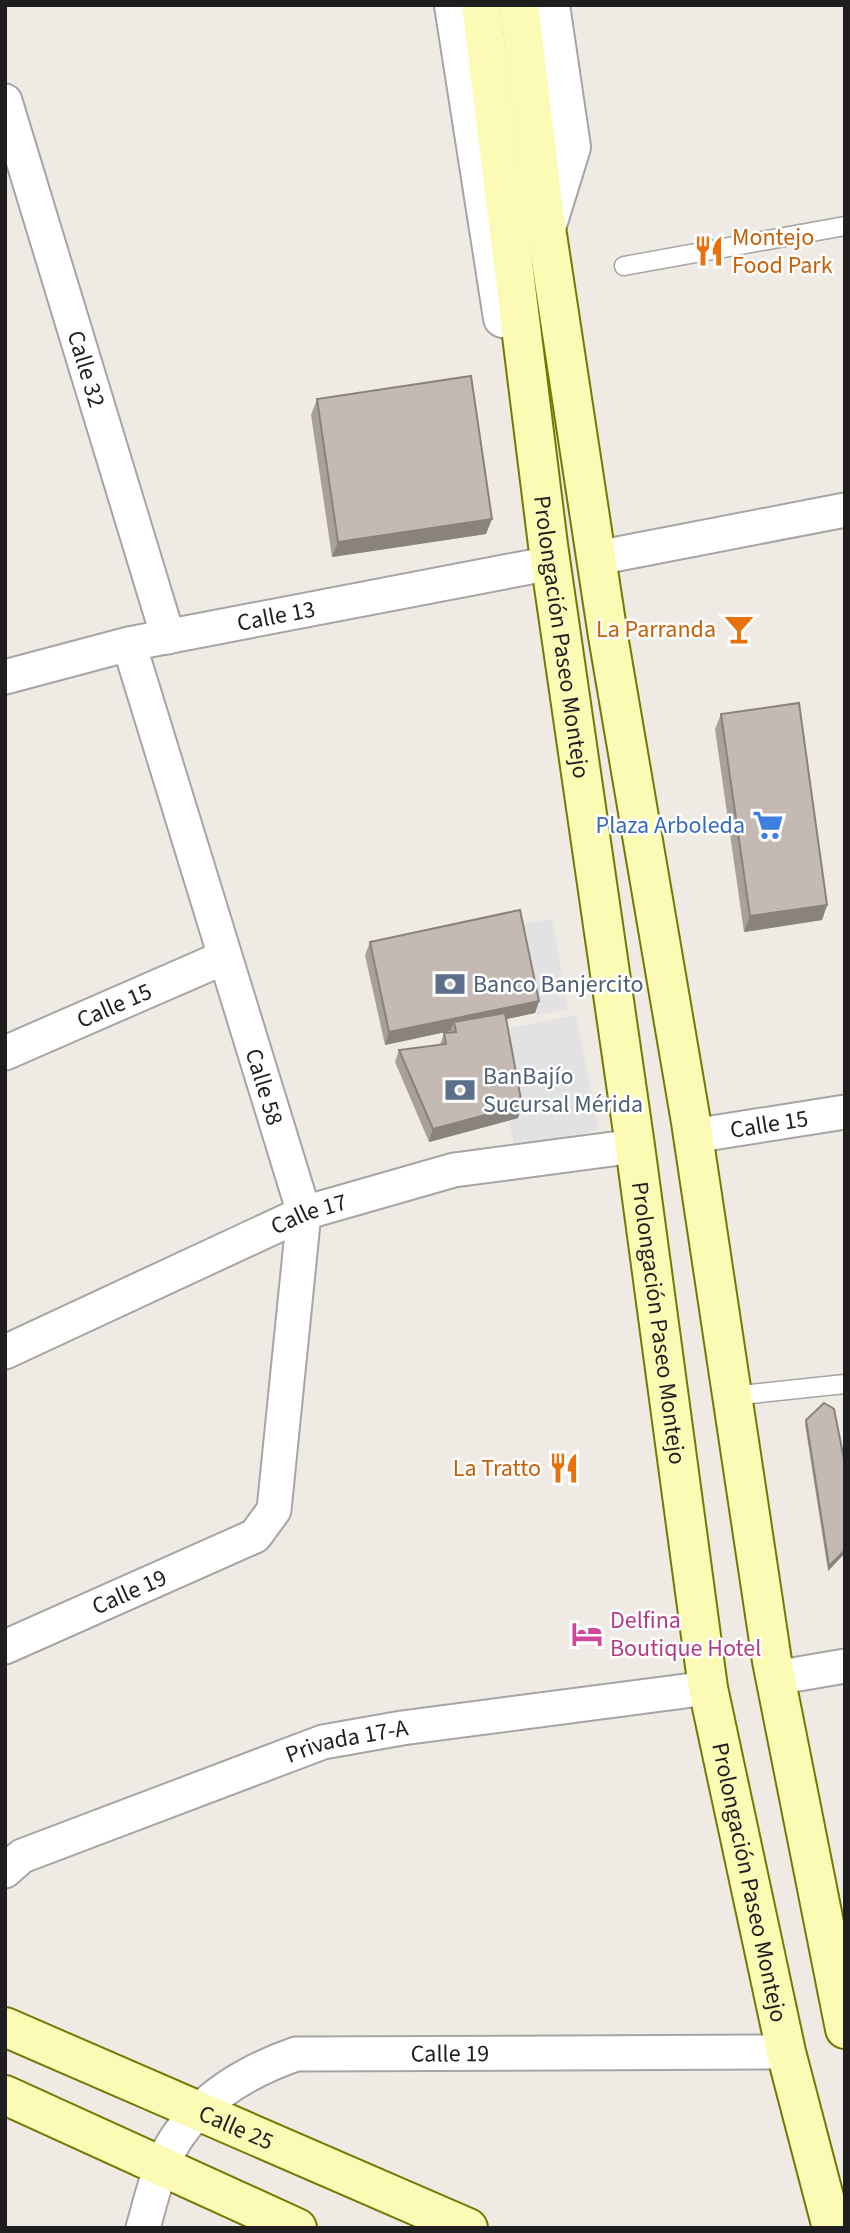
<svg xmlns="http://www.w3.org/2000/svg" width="850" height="2233" viewBox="0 0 850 2233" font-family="'Source Sans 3',sans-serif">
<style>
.parking{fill:#e2e2e2}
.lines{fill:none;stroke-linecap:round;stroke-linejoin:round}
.service-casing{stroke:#a5a5a5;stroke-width:21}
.minor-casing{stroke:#a5a5a5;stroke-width:37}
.tertiary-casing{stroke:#a5a5a5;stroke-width:42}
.secondary-casing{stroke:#737901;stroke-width:42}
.service{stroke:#fff;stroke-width:18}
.minor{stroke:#fff;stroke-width:33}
.tertiary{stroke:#fff;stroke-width:38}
.secondary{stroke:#fbfbb6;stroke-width:38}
.wall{fill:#a9a09a}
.shaded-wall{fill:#89827d}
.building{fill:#c4bab3;stroke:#89827d;stroke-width:2}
.labels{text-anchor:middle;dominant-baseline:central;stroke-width:5;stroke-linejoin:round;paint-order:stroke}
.food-label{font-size:24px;fill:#c56008;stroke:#fff;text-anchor:end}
.street-label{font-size:24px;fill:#1e1e1e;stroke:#fff}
.shop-label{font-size:24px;fill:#366cbe;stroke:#fff;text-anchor:end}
.service-label{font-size:24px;fill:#4e5e75;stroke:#fff;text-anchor:start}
.hotel-label{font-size:24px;fill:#b23c85;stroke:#fff;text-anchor:start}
</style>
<rect width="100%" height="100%" fill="#efebe4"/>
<g class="parking">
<polygon points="552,919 568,1009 537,1015 521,924"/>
<polygon points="576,1015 599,1130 515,1148 509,1121 521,1117 506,1029"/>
</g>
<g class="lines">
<g class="service-casing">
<g id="service">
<polyline points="624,266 845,226"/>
<polyline points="732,1396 845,1384"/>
</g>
</g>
<g class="minor-casing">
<g id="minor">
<path id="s1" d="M5,101L168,637"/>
<polyline points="597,558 845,510"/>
<path id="s2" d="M5,677L129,644L551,563"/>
<path id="s3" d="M5,1053L223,958"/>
<path id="s4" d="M693,1136L845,1112"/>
<path id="s5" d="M5,1352L304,1213L454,1170L635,1146"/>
<path id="s6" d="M5,1647L255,1536L274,1510L304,1213L129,644"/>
<polyline points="775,1678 845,1666"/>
<path id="s7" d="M5,1871L22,1856L323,1742L402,1728L708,1688"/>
<path id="s8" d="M143,2228C149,2207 154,2185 162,2165C186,2108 239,2074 296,2054L786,2052"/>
</g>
</g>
<g class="tertiary-casing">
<g id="tertiary">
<polyline points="454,5 503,318"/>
<polyline points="546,228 571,147 550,5"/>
</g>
</g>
<g class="secondary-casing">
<g id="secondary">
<path id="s9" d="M481,5L548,545L635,1146L708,1688L786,2052L832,2228"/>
<polyline points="519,5 546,228 608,636 691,1122 772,1661 845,2029"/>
<path id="s10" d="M5,2027L468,2228"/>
<polyline points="5,2095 297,2228"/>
</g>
</g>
<use href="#service" class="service"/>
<use href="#minor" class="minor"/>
<use href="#tertiary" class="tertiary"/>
<use href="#secondary" class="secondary"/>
</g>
<g class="wall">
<polygon points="317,399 486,534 332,557 311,415"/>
<polygon points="721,714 827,905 822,920 744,932 715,729"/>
<polygon points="370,942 539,1001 535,1013 506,1019 522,1105 518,1118 429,1142 395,1062 399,1050 440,1045 444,1033 450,1032 450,1031 385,1045 365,955"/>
<polygon points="806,1420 845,1553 828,1571 805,1424"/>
</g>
<g class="shaded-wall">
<polygon points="492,519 486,534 332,557 338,542"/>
<polygon points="827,905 822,920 744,932 750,916"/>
<polygon points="539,1001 535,1013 456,1030 454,1022 450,1031 385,1045 389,1032"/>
<polygon points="522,1105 518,1118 429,1142 433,1129"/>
<polygon points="845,1550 845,1553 828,1571 829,1566"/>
</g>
<g class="building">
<polygon points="471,376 492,519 338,542 317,399"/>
<polygon points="799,703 827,905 750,916 721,714"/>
<polygon points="520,910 539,1001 389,1032 370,942"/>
<polygon points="505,1013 522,1105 433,1129 399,1050 446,1044 444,1033 456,1032 454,1022"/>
<polygon points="824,1403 834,1409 845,1464 845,1550 829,1566 806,1420"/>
</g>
<defs>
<g id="restaurant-bare" transform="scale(2.415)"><path d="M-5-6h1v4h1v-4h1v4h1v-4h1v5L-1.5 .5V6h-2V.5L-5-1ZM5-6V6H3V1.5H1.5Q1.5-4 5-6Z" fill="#e8710a" stroke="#fff" stroke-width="2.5" paint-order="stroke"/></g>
<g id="bar-bare" transform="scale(2.415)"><path d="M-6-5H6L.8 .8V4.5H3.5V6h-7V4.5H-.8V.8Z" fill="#e8710a" stroke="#fff" stroke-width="2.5" paint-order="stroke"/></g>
<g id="supermarket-bare" transform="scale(2.415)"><path d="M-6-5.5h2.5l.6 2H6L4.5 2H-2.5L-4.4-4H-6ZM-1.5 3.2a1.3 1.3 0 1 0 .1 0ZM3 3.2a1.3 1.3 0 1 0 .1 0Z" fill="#3f7fe0" stroke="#fff" stroke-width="2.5" paint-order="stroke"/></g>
<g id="bank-bare" transform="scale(2.415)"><path d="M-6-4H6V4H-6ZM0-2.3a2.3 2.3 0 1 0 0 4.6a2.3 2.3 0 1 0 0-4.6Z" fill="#5c6f8a" stroke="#fff" stroke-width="2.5" paint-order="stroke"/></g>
<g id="hotel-bare" transform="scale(2.415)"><path d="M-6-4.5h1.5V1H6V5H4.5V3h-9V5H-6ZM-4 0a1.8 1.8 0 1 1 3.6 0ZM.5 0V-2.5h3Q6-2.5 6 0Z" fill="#d1479c" stroke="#fff" stroke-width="2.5" paint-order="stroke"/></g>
</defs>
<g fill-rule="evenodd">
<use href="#restaurant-bare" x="709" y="251"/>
<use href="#bar-bare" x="739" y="629"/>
<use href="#supermarket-bare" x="768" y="825"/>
<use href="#bank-bare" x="450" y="984"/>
<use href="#bank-bare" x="460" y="1090"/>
<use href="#restaurant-bare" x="564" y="1468"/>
<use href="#hotel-bare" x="587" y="1634"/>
</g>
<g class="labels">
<g class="food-label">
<text x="732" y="237" text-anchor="start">Montejo<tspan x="732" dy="28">Food Park</tspan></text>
<text x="716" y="629">La Parranda</text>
<text x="541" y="1468">La Tratto</text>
</g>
<g class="street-label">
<text stroke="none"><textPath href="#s1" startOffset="280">Calle 32</textPath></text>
<text stroke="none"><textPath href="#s2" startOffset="278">Calle 13</textPath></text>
<text stroke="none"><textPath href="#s9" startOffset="637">Prolongación Paseo Montejo</textPath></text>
<text stroke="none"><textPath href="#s3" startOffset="119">Calle 15</textPath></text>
<text transform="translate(264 1087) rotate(73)">Calle 58</text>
<text stroke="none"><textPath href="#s4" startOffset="77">Calle 15</textPath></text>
<text stroke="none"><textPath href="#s5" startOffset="334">Calle 17</textPath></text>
<text stroke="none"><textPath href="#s9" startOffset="1330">Prolongación Paseo Montejo</textPath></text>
<text stroke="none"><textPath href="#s6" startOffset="136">Calle 19</textPath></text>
<text stroke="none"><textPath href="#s7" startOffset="368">Privada 17-A</textPath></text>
<text stroke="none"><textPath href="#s9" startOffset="1897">Prolongación Paseo Montejo</textPath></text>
<text stroke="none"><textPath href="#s8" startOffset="399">Calle 19</textPath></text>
<text stroke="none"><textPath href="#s10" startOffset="252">Calle 25</textPath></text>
</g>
<g class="shop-label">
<text x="745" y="825">Plaza Arboleda</text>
</g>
<g class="service-label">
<text x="473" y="984">Banco Banjercito</text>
<text x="483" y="1076">BanBajío<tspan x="483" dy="28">Sucursal Mérida</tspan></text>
</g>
<g class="hotel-label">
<text x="610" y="1620">Delfina<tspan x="610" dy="28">Boutique Hotel</tspan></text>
</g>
</g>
<rect width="850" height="2233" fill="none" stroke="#1e1e1e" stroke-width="14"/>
</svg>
